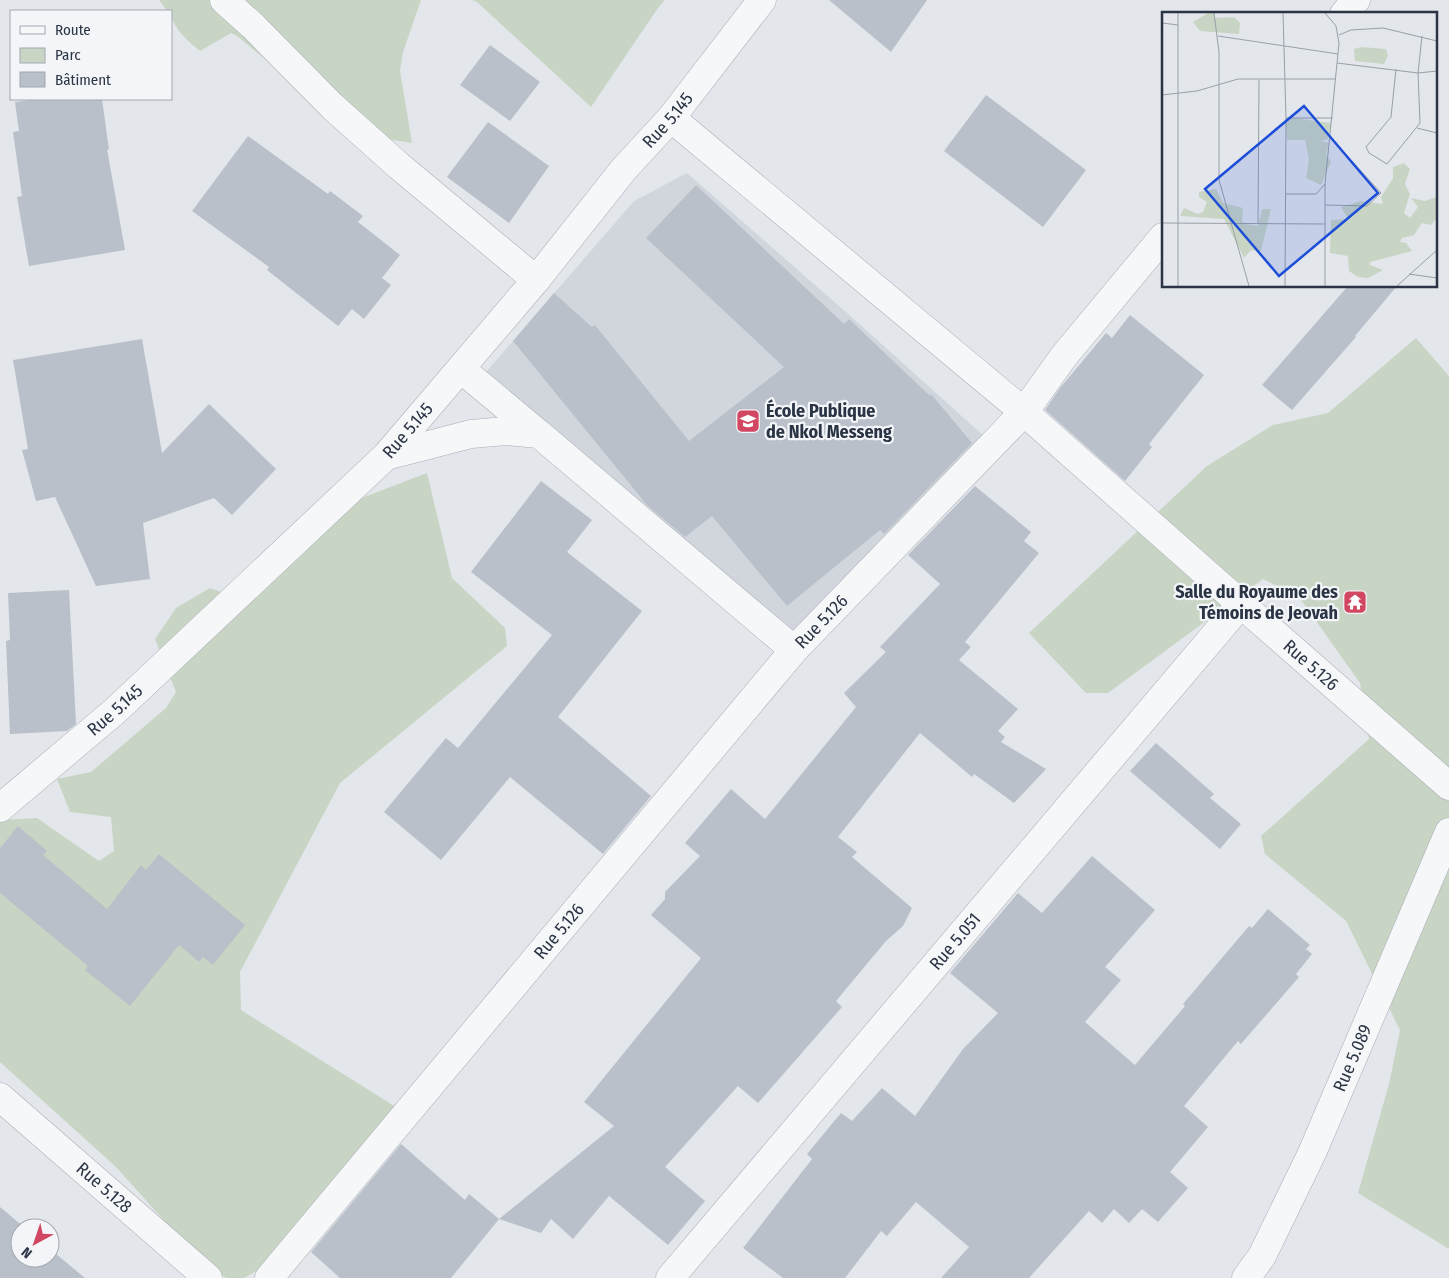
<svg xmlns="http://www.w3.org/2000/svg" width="1449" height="1278" viewBox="0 0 1449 1278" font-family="'Fira Sans Condensed',sans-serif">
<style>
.built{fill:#d1d6dd}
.green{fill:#c9d5c4}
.building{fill:#bac0c9}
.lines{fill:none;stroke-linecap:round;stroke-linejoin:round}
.minor-casing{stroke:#a8adb6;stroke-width:29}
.tertiary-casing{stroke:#a8adb6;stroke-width:29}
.minor{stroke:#f6f7f9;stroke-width:28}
.tertiary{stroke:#f6f7f9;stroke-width:28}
.labels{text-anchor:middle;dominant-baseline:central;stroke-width:4.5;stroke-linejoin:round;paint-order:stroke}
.street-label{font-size:18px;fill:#2a3444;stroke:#f3f5f8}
.poi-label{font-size:18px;font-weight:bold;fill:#2a3444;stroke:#f3f5f8;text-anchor:start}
.inset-road{fill:none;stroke:#999fa8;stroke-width:1}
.view{fill:#1d4ed8;fill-opacity:0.15;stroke:#1d4ed8;stroke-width:2.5}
.inset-edge{fill:none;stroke:#2a3444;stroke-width:2.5}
</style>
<rect width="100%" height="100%" fill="#e3e6eb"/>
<polygon class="built" points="687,173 846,312 995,446 792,634 480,379 634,201"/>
<g class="green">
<path d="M159,0H421L403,52L400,71L412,143L355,134L237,36L231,33L200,51C188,41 171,27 171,11H167Z"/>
<polygon points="472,0 665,0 658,8 591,107 477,2"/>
<polygon points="1416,338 1449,376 1449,1249 1358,1193 1389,1084 1400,1030 1346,921 1265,854 1261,836 1369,739 1360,683 1299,597 1263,579 1108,693 1086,693 1029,633 1207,466 1273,425 1328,413"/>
<polygon points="427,473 452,578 505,628 507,646 340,783 240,972 241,1010 396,1107 276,1260 244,1278 226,1278 196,1256 116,1167 0,1062 0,822 2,820 37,818 99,861 114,851 111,817 70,812 57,779 91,772 166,708 176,692 155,639 176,608 210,588 244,600 359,499"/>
</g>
<g class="building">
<polygon points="829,0 927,0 891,52"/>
<polygon points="490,45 540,82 510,121 460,85"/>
<polygon points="986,95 1086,170 1043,227 944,151"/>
<polygon points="39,99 102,99 109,150 107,149 125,250 29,266 17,197 22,196 13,132 19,131 15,102"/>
<polygon points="488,122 549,166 509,223 447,177"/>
<polygon points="248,136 328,194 330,191 363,216 358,222 400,255 382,278 391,285 364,319 352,309 338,326 267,270 269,267 192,211"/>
<polygon points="696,185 844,324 849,319 930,396 931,394 972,443 884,534 880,530 787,606 712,516 685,537 647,505 513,341 554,293 592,327 595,325 689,441 784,367 646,238"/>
<polygon points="1348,286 1397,286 1355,336 1356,337 1292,410 1262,385"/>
<polygon points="1130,315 1204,375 1149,444 1152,447 1125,481 1045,410 1060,388 1106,333 1112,338"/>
<polygon points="142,339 162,453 209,404 276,469 232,515 214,498 143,523 150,579 96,586 55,497 36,501 22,450 28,449 13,360"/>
<polygon points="541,481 592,520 567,552 642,611 558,717 651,796 603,854 510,777 441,860 384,812 446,738 458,748 552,635 471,572"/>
<polygon points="975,486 1031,532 1024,541 1039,553 965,642 971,647 959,660 1018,709 998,731 1005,737 1001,742 1046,769 1014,803 974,774 972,777 920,733 838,837 857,852 852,857 912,908 903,926 886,941 836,1001 842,1007 758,1103 738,1086 665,1167 705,1201 668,1245 609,1196 573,1239 551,1219 541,1233 499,1219 614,1126 584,1102 701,958 651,915 665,899 665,892 700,856 685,843 731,789 765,819 856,707 844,693 886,652 880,647 940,584 908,555"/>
<polygon points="69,590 76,724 67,731 10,734 6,641 10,640 8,593"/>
<polygon points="1156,743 1214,794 1210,798 1241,824 1220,849 1130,771"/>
<polygon points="18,826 47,851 43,855 107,909 141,865 146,870 159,854 245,925 213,965 203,957 199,962 179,945 130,1006 85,970 88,966 0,893 0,848"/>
<polygon points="1092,856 1155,910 1105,967 1121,980 1085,1022 1135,1065 1185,1006 1183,1004 1249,926 1252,928 1268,909 1310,945 1306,949 1312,954 1296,974 1299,977 1241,1044 1238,1041 1184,1106 1208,1127 1170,1172 1188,1188 1158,1222 1142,1209 1129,1223 1114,1209 1102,1223 1089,1211 1029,1278 941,1278 969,1247 916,1202 887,1236 881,1231 845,1278 783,1278 743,1248 812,1159 807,1154 841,1113 852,1121 882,1088 915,1116 963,1049 998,1013 950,973 1018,893 1042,913"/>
<polygon points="401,1144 465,1200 469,1194 499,1219 451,1278 340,1278 311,1252"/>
<polygon points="0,1207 25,1228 20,1228 20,1258 50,1258 50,1249 85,1278 0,1278"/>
</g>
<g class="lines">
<g class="minor-casing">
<g id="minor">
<polyline points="224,0 253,26 333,107 399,166 536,280"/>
<polyline points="1344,14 1356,0"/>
<path id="s1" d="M671,118L1024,412L1241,604L1449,786"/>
<polyline points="461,369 539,434"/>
<polyline points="386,456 471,434 506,431 539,434 794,650"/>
<path id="s2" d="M0,808L115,711L386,456L536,280L624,169L671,118L762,0"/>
<path id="s3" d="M0,1097L208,1278"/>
<path id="s4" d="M269,1278L794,650L1024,412L1064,356L1163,237"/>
<path id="s5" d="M670,1278L1241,604"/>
</g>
</g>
<g class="tertiary-casing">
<g id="tertiary">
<path id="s6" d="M1246,1278L1262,1256L1312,1153L1449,832"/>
</g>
</g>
<use href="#minor" class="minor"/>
<use href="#tertiary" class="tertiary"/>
</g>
<defs>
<g id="school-square" transform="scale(1.25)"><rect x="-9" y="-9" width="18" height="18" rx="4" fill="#d14761" stroke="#f3f5f8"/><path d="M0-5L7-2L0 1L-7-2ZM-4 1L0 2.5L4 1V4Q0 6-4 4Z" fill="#fff"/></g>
<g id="temple-square" transform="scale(1.25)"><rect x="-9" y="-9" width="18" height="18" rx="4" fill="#d14761" stroke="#f3f5f8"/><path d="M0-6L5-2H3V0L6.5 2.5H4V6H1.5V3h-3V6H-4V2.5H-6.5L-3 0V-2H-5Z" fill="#fff"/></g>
</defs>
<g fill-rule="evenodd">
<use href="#school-square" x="748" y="421"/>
<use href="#temple-square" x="1355" y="602"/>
</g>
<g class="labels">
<g class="street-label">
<text stroke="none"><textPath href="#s2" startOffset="961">Rue 5.145</textPath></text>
<text stroke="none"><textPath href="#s2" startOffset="556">Rue 5.145</textPath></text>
<text stroke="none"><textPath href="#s4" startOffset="858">Rue 5.126</textPath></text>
<text stroke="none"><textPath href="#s1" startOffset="842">Rue 5.126</textPath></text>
<text stroke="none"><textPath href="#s2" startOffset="151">Rue 5.145</textPath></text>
<text stroke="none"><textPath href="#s4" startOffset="452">Rue 5.126</textPath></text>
<text stroke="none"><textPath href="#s5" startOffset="441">Rue 5.051</textPath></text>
<text stroke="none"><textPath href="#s6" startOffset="245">Rue 5.089</textPath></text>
<text stroke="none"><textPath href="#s3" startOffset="138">Rue 5.128</textPath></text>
</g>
<g class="poi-label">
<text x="766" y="411">École Publique<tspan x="766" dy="21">de Nkol Messeng</tspan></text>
<text x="1338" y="592" text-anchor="end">Salle du Royaume des<tspan x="1338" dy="21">Témoins de Jeovah</tspan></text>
</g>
</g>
<g transform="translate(1162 12)">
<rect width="275" height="275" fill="#e3e6eb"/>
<path d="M46,1H52L53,6L72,5L78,11L77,22L38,19L31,10ZM199,35L224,37L226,44L222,52L193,49L192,37ZM130,106L169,111L166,127L159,129L167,131L164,142L169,150L159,173L144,166L147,147L143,128H125L124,111ZM242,151L248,157L243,172L248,182L242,201L248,206L256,195L249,186L263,189L274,185L275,206L269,213L260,211L252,223L240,226L238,230L244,231L250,239L208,250V253L221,258L206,266L196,265L187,259L186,244L168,241L169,208L186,207L179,195L199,189L221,192L219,185L231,166V155ZM54,177L61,191L81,196L80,209L83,212L96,214L100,197H109L99,239L89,238L82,246L62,207L18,204L22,196L36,202L41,200L45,190L37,185V180Z" fill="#c9d5c4"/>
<path class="inset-road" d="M52,1L57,40V168L87,274M121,1L124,106H171M163,1L174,14L177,31L163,172V274M0,11L16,13M177,23L189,18L221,16L275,29M56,24L176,42M175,51L256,61L275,59M234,57L229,105L204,135L207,141L225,152L258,111L256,61L260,24M0,83L35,79L76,67H174M255,116L275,121M124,182H154L163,172M163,193L205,194L219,181L169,126M0,211L163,212M96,211L97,68M247,262L275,266M16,274V1M123,274L124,106M235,274L275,238"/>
<path class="view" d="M142,94L216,181L117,264L43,177Z"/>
<rect width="275" height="275" class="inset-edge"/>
</g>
<rect x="10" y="10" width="162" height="90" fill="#f3f5f8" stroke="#a3a8b0"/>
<rect x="20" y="26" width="25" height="8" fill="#f6f7f9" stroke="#a3a8b0"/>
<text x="55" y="35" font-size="15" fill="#2a3444">Route</text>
<rect x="20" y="48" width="25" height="15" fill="#c9d5c4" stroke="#a3a8b0"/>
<text x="55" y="60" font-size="15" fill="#2a3444">Parc</text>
<rect x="20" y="72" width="25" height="15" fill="#bac0c9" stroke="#a3a8b0"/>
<text x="55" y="85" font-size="15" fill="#2a3444">Bâtiment</text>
<g transform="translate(35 1243) rotate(220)"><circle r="24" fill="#f3f5f8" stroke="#a3a8b0"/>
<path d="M0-4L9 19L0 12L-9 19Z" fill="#d14761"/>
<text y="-8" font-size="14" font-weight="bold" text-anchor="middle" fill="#2a3444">N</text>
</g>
</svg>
